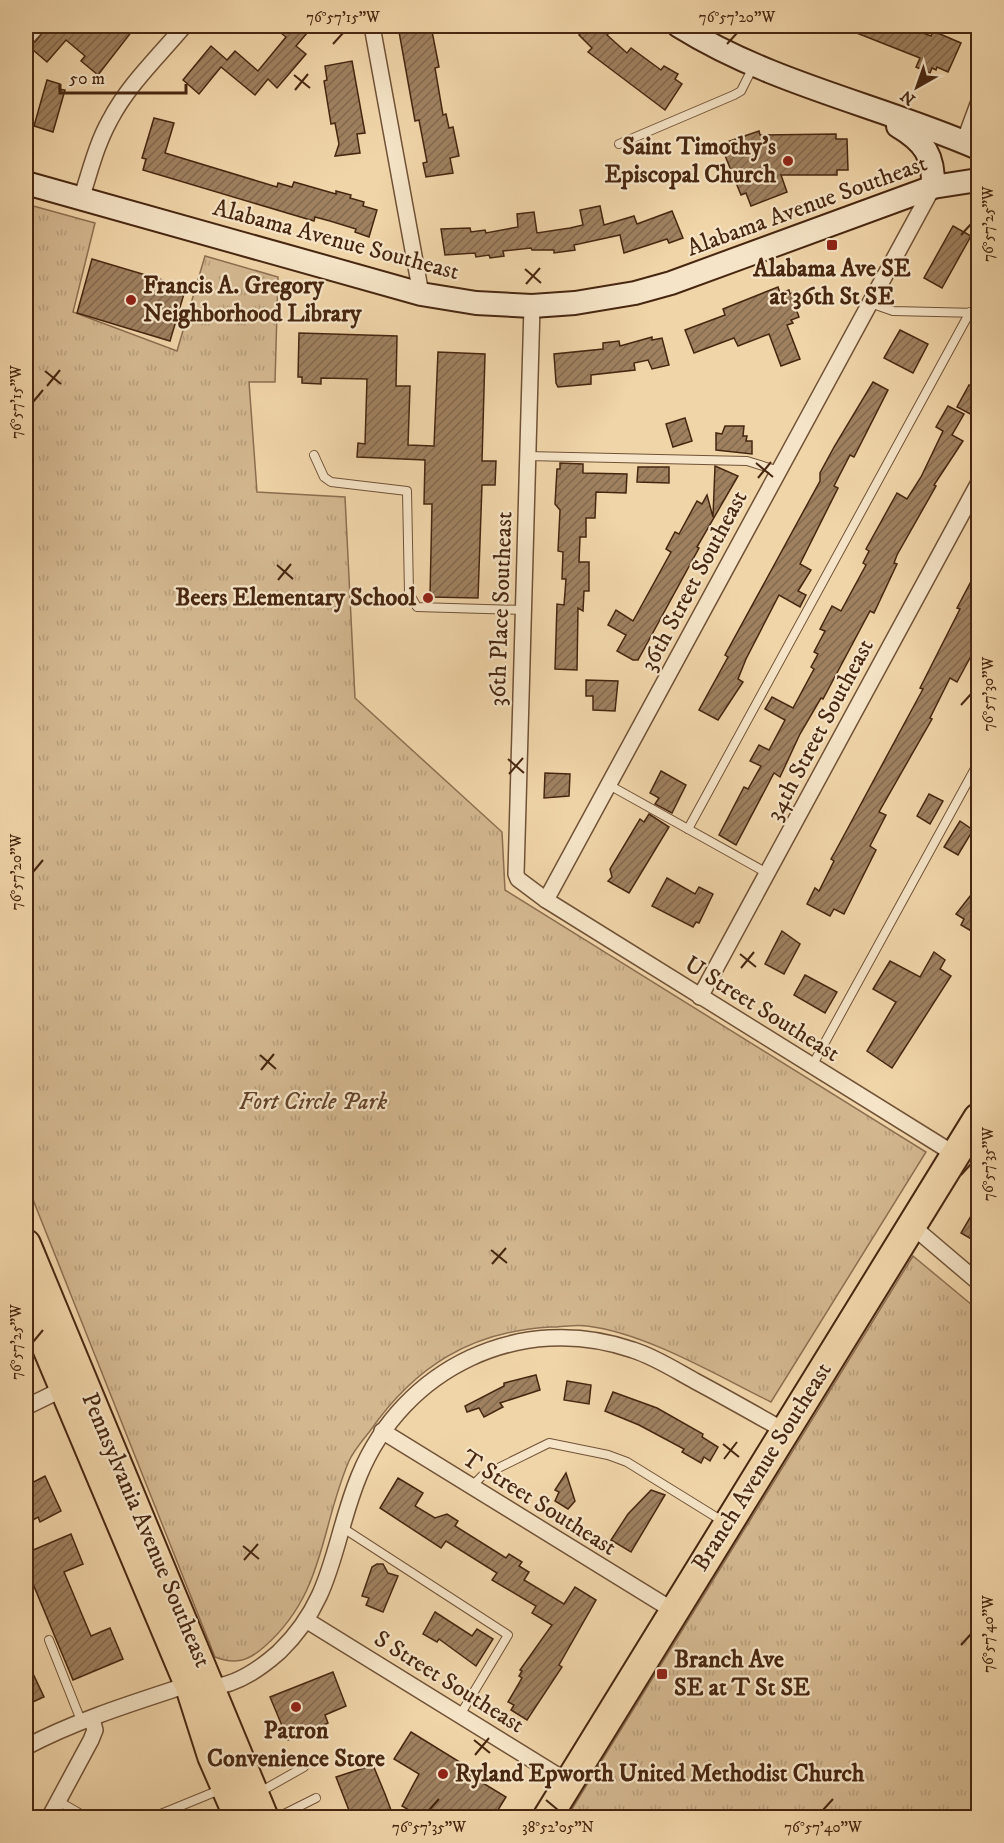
<svg xmlns="http://www.w3.org/2000/svg" width="1004" height="1843" viewBox="0 0 1004 1843" font-family="'IM FELL DW Pica',serif">
<style>
.park{fill:url(#park-tufts);stroke:#8d6e50;stroke-width:1.5}
.building{fill:url(#building-hatch);stroke:#472610;stroke-width:1.5}
.lines{fill:none;stroke-linecap:round;stroke-linejoin:round}
.lane-casing{stroke:#715236;stroke-width:10}
.street-casing{stroke:#715236;stroke-width:18}
.secondary-casing{stroke:#472610;stroke-width:26}
.highway-casing{stroke:#472610;stroke-width:32}
.lane{stroke:#f5e4c7;stroke-width:8}
.street{stroke:#f5e4c7;stroke-width:15}
.secondary{stroke:#f5e4c7;stroke-width:22}
.highway{stroke:#f0d5a9;stroke-width:28}
.ticks{fill:none;stroke:#472610;stroke-width:2}
.poi-dot{fill:#8f2418;stroke:#f5e4c7;stroke-width:2}
.labels{text-anchor:middle;dominant-baseline:central;stroke-width:4.5;stroke-linejoin:round;paint-order:stroke}
.poi-label{font-size:24px;font-weight:bold;fill:#472610;stroke:#f5e4c7;text-anchor:start}
.street-label{font-size:24px;fill:#472610;stroke:#f5e4c7}
.park-label{font-size:24px;font-style:italic;fill:#634329;stroke:#f5e4c7}
.neatline{fill:none;stroke:#472610;stroke-width:2}
.ticks-label{font-size:15px;text-anchor:middle;fill:#472610}
</style>
<defs>
<pattern id="park-tufts" width="24" height="20" patternUnits="userSpaceOnUse" patternTransform="scale(1.5)"><rect width="24" height="20" fill="#d3b78f"/><path d="M3 7l-1-3M5 7V3M7 7l1-3M15 17l-1-3M17 17v-4M19 17l1-3" fill="none" stroke="#b69d7a"/></pattern>
<pattern id="building-hatch" width="6" height="6" patternUnits="userSpaceOnUse" patternTransform="scale(1.5)"><rect width="6" height="6" fill="#9f8160"/><path d="M-1 1l2-2M0 6l6-6M5 7l2-2" fill="none" stroke="#83694e"/></pattern>
</defs>
<rect width="100%" height="100%" fill="#f0d5a9"/>
<filter id="stains"><feTurbulence type="fractalNoise" baseFrequency=".00333" numOctaves="4"/><feColorMatrix values="0 0 0 0 .2 0 0 0 0 .09 0 0 0 0 .02 0 0 0 .5 -.17"/></filter>
<radialGradient id="worn" r=".72"><stop offset=".6" stop-color="#630" stop-opacity="0"/><stop offset="1" stop-color="#630" stop-opacity=".3"/></radialGradient>
<g class="park">
<path d="M26,204L95,223L73,312L177,351L205,256L278,277L275,382H249L257,492L345,497L355,698L502,832L505,890L926,1152L771,1402C718,1376 646,1333 587,1326C576,1324 563,1327 551,1327C472,1331 415,1366 370,1431C363,1440 354,1450 349,1461C320,1528 325,1594 264,1647C248,1661 235,1665 215,1657L26,1182Z"/>
<polygon points="913,1256 978,1310 978,1817 567,1817"/>
</g>
<g class="building">
<polygon points="48,26 136,26 98,75 81,61 85,56 66,40 47,62 26,44 26,40 30,44 35,42"/>
<polygon points="272,26 313,26 296,46 306,54 277,88 268,79 255,95 221,67 199,94 183,80 211,46 227,60 235,51 258,71 286,37"/>
<polygon points="398,26 431,26 439,67 435,68 443,115 446,114 449,128 453,127 459,156 450,158 453,173 426,177 423,163 427,162 419,120 415,121"/>
<polygon points="587,26 616,26 607,35 627,53 631,48 661,70 664,66 678,74 675,79 682,84 665,110 588,52 592,48 579,35"/>
<polygon points="839,26 904,26 931,36 933,31 961,43 948,72 937,67 936,70 932,68 930,73 916,67 920,58"/>
<polygon points="352,61 365,133 357,134 360,153 335,156 339,144 335,123 331,124 324,81 327,80 325,66"/>
<polygon points="47,80 60,84 59,89 65,90 53,132 34,126"/>
<polygon points="154,118 174,123 165,153 277,187 278,183 292,187 294,182 336,194 336,191 351,195 350,198 364,202 363,206 377,210 369,237 355,232 356,229 330,221 315,217 314,221 143,170 146,159 142,158"/>
<polygon points="759,131 760,135 836,134 836,139 847,139 848,170 837,170 837,175 781,175 787,192 751,206 746,193 741,195 724,153 727,152 724,143"/>
<polygon points="600,206 604,225 634,216 637,224 672,211 683,238 669,243 667,239 624,253 620,235 574,245 575,250 554,253 554,250 532,250 531,248 503,251 504,256 490,258 489,255 476,257 475,253 445,255 441,229 470,228 471,232 485,230 486,233 518,227 517,214 534,212 537,233 570,228 583,225 580,210"/>
<polygon points="953,226 971,236 942,288 924,278"/>
<polygon points="92,259 186,287 170,341 77,313"/>
<polygon points="778,287 780,293 789,290 790,294 797,291 802,304 795,306 799,317 791,320 793,323 787,325 800,359 781,366 769,334 738,346 734,338 694,353 685,330 725,315 723,309"/>
<polygon points="900,330 928,344 913,373 884,358"/>
<polygon points="299,333 397,336 396,386 410,386 408,445 434,446 438,352 485,354 482,461 496,461 495,485 482,485 478,598 430,597 432,504 424,504 425,460 357,457 358,443 365,444 367,379 321,378 321,384 302,383 302,377 298,377"/>
<polygon points="652,337 652,340 662,338 669,365 652,369 648,360 634,363 635,370 591,375 591,384 558,387 556,383 554,354 603,349 603,343 619,341 620,346"/>
<polygon points="873,382 888,390 854,457 850,455 834,486 838,488 800,564 811,570 798,591 806,595 800,607 779,595 746,659 738,679 743,682 718,720 699,710 728,657 725,655 820,481 820,473 834,447"/>
<polygon points="969,385 978,390 978,407 974,416 957,407"/>
<polygon points="948,406 964,414 952,435 963,441 934,485 936,486 897,555 894,563 897,564 874,613 870,611 823,699 821,698 800,734 780,777 774,773 736,845 719,835 744,787 748,789 761,766 750,761 759,745 769,750 785,720 765,709 772,697 793,708 814,669 811,667 818,654 814,652 825,631 820,629 832,606 841,611 866,565 863,563 869,551 866,549 897,493 907,499 921,477 943,431 936,427"/>
<polygon points="685,418 692,441 673,447 666,424"/>
<polygon points="725,426 744,426 743,436 747,436 746,441 752,441 752,454 716,450 716,433 722,434"/>
<polygon points="560,463 583,464 583,473 627,474 626,493 596,492 595,518 586,518 586,537 580,537 579,562 589,562 589,591 584,591 583,611 578,608 577,670 555,669 557,604 564,605 566,579 562,579 563,552 558,551 560,510 555,504 557,469 560,469"/>
<polygon points="715,466 738,476 697,547 699,548 638,660 633,660 617,651 626,635 608,625 616,610 633,621 671,552 666,549 675,532 679,534 697,501 702,504 707,495 713,517"/>
<polygon points="638,467 669,467 669,483 637,482"/>
<polygon points="978,568 978,643 957,682 950,678 930,718 932,719 879,812 886,815 870,846 876,850 844,914 834,909 830,916 807,904 815,888 819,891 834,861 831,859 835,852 923,689 920,688 960,609 957,608"/>
<polygon points="586,680 618,681 615,711 593,710 593,696 586,696"/>
<polygon points="661,771 686,785 672,813 655,804 659,798 650,793"/>
<polygon points="545,773 570,774 569,796 544,798"/>
<polygon points="929,794 943,801 930,824 917,816"/>
<polygon points="649,814 669,827 629,893 608,881 612,877 610,869 640,819 644,822"/>
<polygon points="960,821 973,830 958,855 944,847"/>
<polygon points="667,878 695,894 699,887 713,894 699,923 696,922 693,927 652,906"/>
<polygon points="978,886 978,928 973,932 961,925 964,919 956,914"/>
<polygon points="782,931 800,944 784,974 765,964"/>
<polygon points="934,952 945,960 940,969 951,976 892,1068 867,1051 896,1002 873,989 890,961 920,977"/>
<polygon points="805,975 837,992 825,1013 794,995"/>
<polygon points="978,1204 978,1243 961,1233"/>
<polygon points="536,1375 540,1390 500,1403 503,1407 484,1417 479,1408 467,1412 465,1406 504,1386 504,1383"/>
<polygon points="567,1381 591,1385 589,1404 564,1400"/>
<polygon points="613,1392 657,1408 703,1434 702,1437 718,1447 710,1461 704,1457 701,1463 682,1452 684,1449 639,1425 605,1411"/>
<polygon points="566,1473 575,1501 568,1509 555,1501 559,1492 555,1490"/>
<polygon points="45,1476 61,1511 40,1522 38,1517 26,1524 26,1486"/>
<polygon points="398,1478 423,1493 415,1506 435,1518 447,1514 458,1521 455,1526 506,1558 509,1554 522,1562 519,1566 529,1572 524,1580 564,1604 575,1587 596,1600 559,1665 562,1667 527,1720 511,1710 514,1705 508,1702 522,1678 519,1676 522,1671 520,1670 552,1625 532,1613 536,1606 492,1580 497,1573 446,1541 441,1548 380,1508"/>
<polygon points="651,1490 665,1495 631,1552 611,1540 628,1514"/>
<polygon points="71,1534 83,1564 64,1572 91,1636 110,1628 123,1659 73,1680 26,1567 26,1553"/>
<polygon points="377,1564 383,1564 388,1573 398,1576 383,1612 366,1605 369,1598 362,1596 372,1567"/>
<polygon points="435,1612 472,1636 477,1629 493,1639 476,1666 439,1639 437,1642 423,1634"/>
<polygon points="26,1659 44,1697 26,1705"/>
<polygon points="333,1672 346,1706 325,1715 328,1723 288,1740 270,1697"/>
<polygon points="411,1732 471,1769 468,1774 506,1797 493,1818 422,1818 402,1806 419,1774 394,1759"/>
<polygon points="373,1765 385,1794 394,1818 352,1818 336,1777"/>
</g>
<g class="lines">
<g class="lane-casing">
<g id="lane">
<polyline points="31,38 42,26"/>
<polyline points="619,144 734,95 741,91 753,67"/>
<polyline points="870,303 893,311 978,313"/>
<polyline points="314,455 324,477 331,482 407,491 409,593 417,607 523,610"/>
<polyline points="527,456 747,461 779,471"/>
<polyline points="609,785 767,873"/>
<polyline points="688,829 970,312"/>
<polyline points="812,1066 978,763"/>
<polyline points="471,1487 482,1476 549,1443 608,1455 627,1462 724,1522"/>
<polyline points="343,1528 508,1635 460,1715"/>
<polyline points="49,1640 82,1723"/>
<polyline points="258,1793 304,1767"/>
<polyline points="58,1801 88,1818"/>
<polyline points="151,1818 222,1789"/>
<polyline points="276,1818 316,1798"/>
</g>
</g>
<g class="street-casing">
<g id="street">
<polyline points="372,26 421,294"/>
<polyline points="964,142 978,104"/>
<path d="M81,199C90,172 96,145 110,120C128,85 159,56 184,26"/>
<polyline points="532,306 516,874 518,879 546,900 956,1155"/>
<polyline points="546,900 933,187"/>
<polyline points="700,997 978,484"/>
<polyline points="911,1225 978,1282"/>
<polyline points="26,1407 69,1386"/>
<polyline points="382,1431 674,1611"/>
<polyline points="306,1620 568,1782"/>
<path d="M26,1747C71,1723 123,1706 172,1690C184,1685 198,1688 210,1687C236,1686 261,1668 279,1652C335,1598 332,1542 359,1476C403,1368 521,1311 633,1350C655,1357 675,1370 695,1381C725,1397 755,1414 785,1431"/>
<polyline points="49,1818 91,1740 95,1730 92,1719"/>
</g>
</g>
<g class="secondary-casing">
<g id="secondary">
<path d="M679,26C772,84 879,105 978,148"/>
<path d="M898,126C925,142 934,156 933,187"/>
<polyline points="26,183 421,294 476,303 532,306 575,303 635,293 671,283 933,187 978,180"/>
</g>
</g>
<g class="highway-casing">
<g id="highway">
<polyline points="26,1244 264,1818"/>
<polyline points="26,1298 190,1687 212,1756 239,1818"/>
<polyline points="547,1818 978,1118"/>
</g>
</g>
<use href="#lane" class="lane"/>
<use href="#street" class="street"/>
<use href="#secondary" class="secondary"/>
<use href="#highway" class="highway"/>
</g>
<path class="ticks" d="M333,44L343,33M727,44L737,33M294,75L310,88M295,90L308,74M961,235L971,224M525,269L541,283M526,284L540,268M45,371L61,384M47,386L60,370M33,402L43,390M756,463L773,477M758,478L771,462M277,565L293,579M278,580L291,564M961,705L971,694M508,759L524,773M509,774L523,758M33,872L43,860M740,954L756,967M741,968L754,952M260,1055L276,1069M261,1070L274,1054M961,1175L971,1164M491,1250L507,1263M492,1264L506,1248M33,1342L43,1330M723,1444L739,1457M724,1459L737,1442M243,1546L259,1559M244,1560L258,1544M961,1645L971,1634M474,1740L490,1753M475,1755L489,1738M546,1800L558,1810M429,1810L439,1799M823,1810L833,1799"/>
<g class="poi-dot">
<circle cx="788" cy="161" r="6"/>
<rect x="826" y="239" width="12" height="12" rx="3"/>
<circle cx="131" cy="300" r="6"/>
<circle cx="428" cy="598" r="6"/>
<rect x="656" y="1668" width="12" height="12" rx="3"/>
<circle cx="296" cy="1707" r="6"/>
<circle cx="443" cy="1774" r="6"/>
</g>
<g class="labels">
<g class="poi-label">
<text x="776" y="147" text-anchor="end">Saint Timothy's<tspan x="776" dy="28">Episcopal Church</tspan></text>
<text x="832" y="269" text-anchor="middle">Alabama Ave SE<tspan x="832" dy="28">at 36th St SE</tspan></text>
<text x="143" y="286">Francis A. Gregory<tspan x="143" dy="28">Neighborhood Library</tspan></text>
<text x="416" y="598" text-anchor="end">Beers Elementary School</text>
<text x="674" y="1660">Branch Ave<tspan x="674" dy="28">SE at T St SE</tspan></text>
<text x="296" y="1731" text-anchor="middle">Patron<tspan x="296" dy="28">Convenience Store</tspan></text>
<text x="455" y="1774">Ryland Epworth United Methodist Church</text>
</g>
<g class="street-label">
<text transform="translate(807 206) rotate(-20)">Alabama Avenue Southeast</text>
<text transform="translate(336 240) rotate(15)">Alabama Avenue Southeast</text>
<text transform="translate(694 581) rotate(-62)">36th Street Southeast</text>
<text transform="translate(501 609) rotate(-88)">36th Place Southeast</text>
<text transform="translate(820 730) rotate(-62)">34th Street Southeast</text>
<text transform="translate(762 1009) rotate(32)">U Street Southeast</text>
<text transform="translate(762 1467) rotate(-58)">Branch Avenue Southeast</text>
<text transform="translate(539 1503) rotate(32)">T Street Southeast</text>
<text transform="translate(146 1530) rotate(67)">Pennsylvania Avenue Southeast</text>
<text transform="translate(449 1682) rotate(32)">S Street Southeast</text>
</g>
<g class="park-label">
<text x="313" y="1102">Fort Circle Park</text>
</g>
</g>
<rect width="1004" height="1843" fill="none" stroke="#f0d5a9" stroke-width="66"/>
<g transform="translate(917 87) rotate(220)" stroke="#f5e4c7" stroke-width="4.5" paint-order="stroke">
<path d="M0-4.5L10 22L0 15L-10 22Z" fill="#472610"/>
<text y="-9" font-size="16" font-weight="bold" text-anchor="middle" fill="#472610">N</text>
</g>
<path d="M60 84v9h126v-9" fill="none" stroke="#472610" stroke-width="3"/>
<text x="69" y="84" font-size="18" fill="#472610" stroke="#f5e4c7" stroke-width="4.5" paint-order="stroke">50 m</text>
<rect x="33" y="33" width="938" height="1777" class="neatline"/>
<g class="ticks-label">
<text x="343" y="22">76°57'15"W</text>
<text x="737" y="22">76°57'20"W</text>
<text transform="translate(988 224) rotate(-90)" y="5">76°57'25"W</text>
<text transform="translate(16 402) rotate(-90)" y="5">76°57'15"W</text>
<text transform="translate(988 694) rotate(-90)" y="5">76°57'30"W</text>
<text transform="translate(16 872) rotate(-90)" y="5">76°57'20"W</text>
<text transform="translate(988 1164) rotate(-90)" y="5">76°57'35"W</text>
<text transform="translate(16 1342) rotate(-90)" y="5">76°57'25"W</text>
<text transform="translate(988 1634) rotate(-90)" y="5">76°57'40"W</text>
<text x="429" y="1832">76°57'35"W</text>
<text x="558" y="1832">38°52'05"N</text>
<text x="823" y="1832">76°57'40"W</text>
</g>
<rect width="100%" height="100%" filter="url(#stains)"/>
<rect width="100%" height="100%" fill="url(#worn)"/>
</svg>
